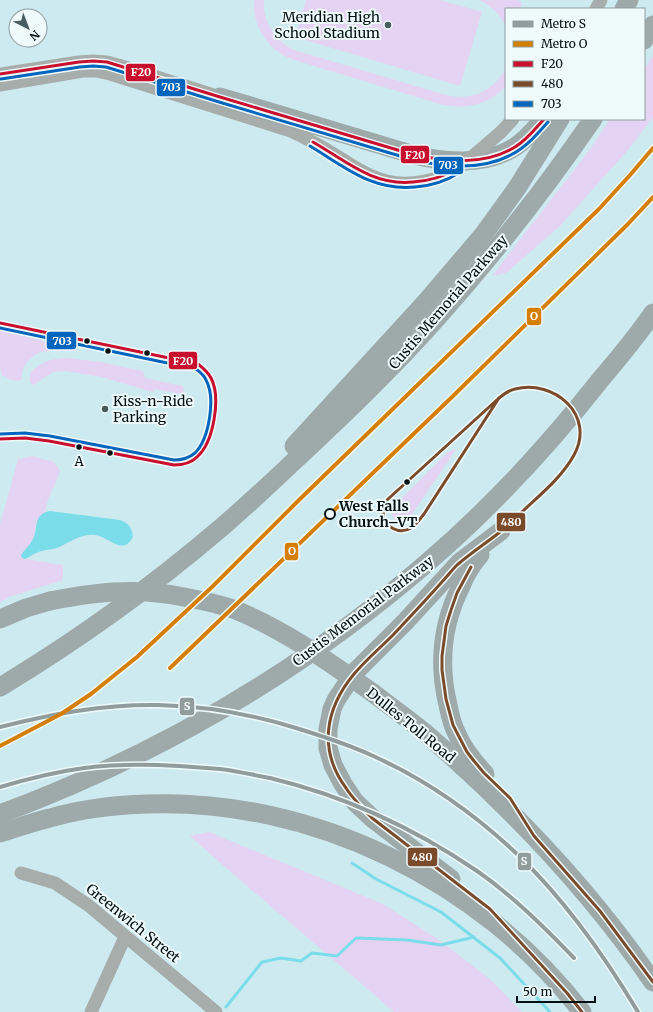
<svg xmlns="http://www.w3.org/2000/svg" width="653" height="1012" viewBox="0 0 653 1012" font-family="Merriweather,serif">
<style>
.green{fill:#e4d3f2}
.water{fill:#7bdcea}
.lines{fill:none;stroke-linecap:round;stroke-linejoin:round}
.stream{stroke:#7bdcea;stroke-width:3}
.minor{stroke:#a6adaa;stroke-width:13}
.highway{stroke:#9ea9a9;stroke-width:19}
.minor-bridge{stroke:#a6adaa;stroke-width:13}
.highway-bridge{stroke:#9ea9a9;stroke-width:19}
.bus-1-casing{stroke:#effafb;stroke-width:6}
.bus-2-casing{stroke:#effafb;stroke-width:6}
.bus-3-casing{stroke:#effafb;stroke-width:6}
.bus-1{stroke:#c8102e;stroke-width:3}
.bus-2{stroke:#7a4b2a;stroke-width:3}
.bus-3{stroke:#0065bd;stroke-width:3}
.metro-1-casing{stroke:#effafb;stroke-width:7}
.metro-2-casing{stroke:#effafb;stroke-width:7}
.metro-1{stroke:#919d9d;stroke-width:4}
.metro-2{stroke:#d57f02;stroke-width:4}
.poi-dot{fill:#485c60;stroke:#effafb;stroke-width:1.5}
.bus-dot{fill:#000f12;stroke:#effafb;stroke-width:1.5}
.stop-dot{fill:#effafb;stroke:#000f12;stroke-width:2}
.labels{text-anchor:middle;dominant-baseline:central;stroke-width:4;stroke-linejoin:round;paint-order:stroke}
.bus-label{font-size:13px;fill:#000f12;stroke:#effafb}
.poi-label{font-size:14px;fill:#000f12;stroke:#effafb;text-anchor:end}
.street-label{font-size:14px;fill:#000f12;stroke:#effafb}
.stop-label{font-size:14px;font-weight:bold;fill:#000f12;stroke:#effafb;text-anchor:start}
.line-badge{stroke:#effafb;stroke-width:1.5}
.badge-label{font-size:11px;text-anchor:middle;font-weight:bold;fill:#fff}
</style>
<rect width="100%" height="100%" fill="#cdeaf0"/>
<g class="green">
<path d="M254,0H264C262,21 275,41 294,50L446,95C451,96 456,97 461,97C480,97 499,84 506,67V86C488,105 469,109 443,105L291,59C268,50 252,25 254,0Z"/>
<polygon points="306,0 440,0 482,12 460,86 295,37"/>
<path d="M479,0H517L522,2L520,9L507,8L506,9V27C500,14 491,6 479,0Z"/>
<polygon points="653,56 653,117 628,150 559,227 506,273 492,276 588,152 610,119 644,119 644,69"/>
<path d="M2,330L9,333L36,339L77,351H52L40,352L30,359L25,365L22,372L21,380C14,382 8,379 2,375L0,367V332Z"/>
<path d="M68,358L100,362L143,371L145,378L182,386L184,389L183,392L181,394L154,389L153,392L101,377L65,371L53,372L33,385L30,382V373C43,360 51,359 68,358Z"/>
<path d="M454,449H455V451L410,517L405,521H396C392,516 391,512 393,507L448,452Z"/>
<polygon points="32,456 54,462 60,471 47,503 45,512 38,518 36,523 34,536 29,546 25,559 63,565 63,580 12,596 0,602 0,524 14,474 18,459"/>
<path d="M209,832L383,904L439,940L491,980L522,1012H394C327,953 257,896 190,836Z"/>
</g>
<path class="water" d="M50,511L120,520C129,523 132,528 133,537C122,557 109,536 95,535C81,533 69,543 57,548C52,550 47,549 42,551C36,552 31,556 25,559L22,558L21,555C25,549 30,545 33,539C39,527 32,515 50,511Z"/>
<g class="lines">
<g class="stream">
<polyline points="352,863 376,879 441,912 500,958 550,1012"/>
<polyline points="226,1007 262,962 281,958 301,961 312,953 337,956 356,938 407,940 441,945 474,937"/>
</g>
<g class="minor">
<polyline points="596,9 601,0"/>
<polyline points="0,74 79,62 93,61 107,62 125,67 220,97"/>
<path d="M0,85L83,71H96L110,74L291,131C304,137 317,144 329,151C348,162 365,176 387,181C406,186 426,182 444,176"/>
<polyline points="501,132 513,119"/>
<polyline points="21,873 55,883 88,905 216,1012"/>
<polyline points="91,1012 125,937"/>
</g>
<g class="highway">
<polyline points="624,9 629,0"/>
<polyline points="644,40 653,25"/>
<path d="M220,97L411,154C444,163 485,166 515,147C526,140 535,129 544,119"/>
<polyline points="294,446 426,302 483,235 517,188 560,119"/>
<path d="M480,555C472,564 466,574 461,586C442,624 438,664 448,705C450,715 452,725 457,734C463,749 474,762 485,774"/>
<polyline points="0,619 26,608 50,601"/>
<path d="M0,687C78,640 153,586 222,527C245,507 268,486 290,465C340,418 391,370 437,318C493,255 545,189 593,119"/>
<path d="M373,693C390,706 408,719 424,732C510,806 589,889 653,982"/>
<path d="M0,814C156,756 302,671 428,562C492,507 549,445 601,379C619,358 637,336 653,313"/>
<path d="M0,833C17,828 33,822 50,818C81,809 115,805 147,804C313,798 481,881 582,1012"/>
<polyline points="451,879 372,818 355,802 343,784 333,765 328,748 328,729 332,709 336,700 348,682 355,672 405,622 460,562 501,531"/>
</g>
<polyline class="minor-bridge" points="444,176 466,162 501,132"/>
<path class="highway-bridge" d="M50,601C80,595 116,590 147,592C161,593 175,595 189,598C204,601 219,604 233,609C284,629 329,662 373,693"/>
<g class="bus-1-casing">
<g id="bus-1">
<path d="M0,74L79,62L93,61L107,62L220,97L411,154C445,162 484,166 515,147C527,140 535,129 544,119"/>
<path d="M313,142C346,161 373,186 413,182C429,181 443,177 457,169"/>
<path d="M0,323L198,364C203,368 208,372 211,378C221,397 214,442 197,457C191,463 182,465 174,465L49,441L25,438L0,439"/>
</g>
</g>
<g class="bus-2-casing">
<g id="bus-2">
<path d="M499,398L424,514C420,519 416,525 411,528C399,535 383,527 383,512C383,508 385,504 387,500Z"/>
<path d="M499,398C504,394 510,390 515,389C554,379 596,415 574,455C562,477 541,494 523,511C515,518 508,525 500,532C486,543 471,553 457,565C451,571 446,578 441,583C425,601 409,618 393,635C380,648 366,660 354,674C325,709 318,750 346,788C353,799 363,809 372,818L490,909L567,993L582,1012"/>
<polyline points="471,567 457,593 451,610 446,626 442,656 442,670 446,699 453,725 467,752 474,761 484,773 510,798 534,836 600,911 653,982"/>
</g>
</g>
<g class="bus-3-casing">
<g id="bus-3">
<path d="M1,79L80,67L93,66L106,67L219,102L410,159C446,168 490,172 522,148C532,141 540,131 548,122"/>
<path d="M310,146C345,167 372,191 415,187C431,186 446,181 459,173"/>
<path d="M0,328L196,369C200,372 204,375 206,380C216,398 209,439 195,453C189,458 182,460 174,460L50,436L25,433L0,434"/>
</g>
</g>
<use href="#bus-1" class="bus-1"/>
<use href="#bus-2" class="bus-2"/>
<use href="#bus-3" class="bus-3"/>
<g class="metro-1-casing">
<g id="metro-1">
<path d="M0,727C52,714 104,704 158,705C205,706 251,714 296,728C322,736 347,744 371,755C425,779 476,815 518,855C566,901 604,955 638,1012"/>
<path d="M0,787C27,779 55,772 84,768C115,764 147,764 179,766C192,767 206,768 220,769C237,771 253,775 270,778C345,796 414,828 477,871C513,896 544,927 574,958"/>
</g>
</g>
<g class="metro-2-casing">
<g id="metro-2">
<polyline points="170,668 452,397 628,224 653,197"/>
<polyline points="0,746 61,714 91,694 137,657 212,587 299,500 599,209 631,174 653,148"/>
</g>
</g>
<use href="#metro-1" class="metro-1"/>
<use href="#metro-2" class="metro-2"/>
</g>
<g class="poi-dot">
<circle cx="388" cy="25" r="4"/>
<circle cx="105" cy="409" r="4"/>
</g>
<g class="bus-dot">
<circle cx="87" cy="341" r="3.5"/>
<circle cx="108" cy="351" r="3.5"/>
<circle cx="147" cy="353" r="3.5"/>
<circle cx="79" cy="447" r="3.5"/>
<circle cx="110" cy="453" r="3.5"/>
<circle cx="407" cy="482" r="3.5"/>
</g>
<circle class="stop-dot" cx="330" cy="514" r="5"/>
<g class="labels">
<g class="bus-label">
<text x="79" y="461">A</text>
</g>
<g class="poi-label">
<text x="380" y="17">Meridian High<tspan x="380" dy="16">School Stadium</tspan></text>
<text x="113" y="401" text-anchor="start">Kiss-n-Ride<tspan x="113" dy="16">Parking</tspan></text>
</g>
<g class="street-label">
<text transform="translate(448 302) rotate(-49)">Custis Memorial Parkway</text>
<text transform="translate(363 611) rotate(-37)">Custis Memorial Parkway</text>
<text transform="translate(411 725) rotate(39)">Dulles Toll Road</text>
<text transform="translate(133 923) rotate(39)">Greenwich Street</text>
</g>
<g class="stop-label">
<text x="339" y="506">West Falls<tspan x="339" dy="16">Church–VT</tspan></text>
</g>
</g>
<g class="line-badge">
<rect x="125" y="63" width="31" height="19" rx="4" fill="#c8102e"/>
<rect x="156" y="78" width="30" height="19" rx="4" fill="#0065bd"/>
<rect x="400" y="145" width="30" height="19" rx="4" fill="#c8102e"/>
<rect x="433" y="156" width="31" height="19" rx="4" fill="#0065bd"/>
<rect x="526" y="307" width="16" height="19" rx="4" fill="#d57f02"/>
<rect x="46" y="331" width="31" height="19" rx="4" fill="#0065bd"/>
<rect x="168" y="351" width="30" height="19" rx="4" fill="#c8102e"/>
<rect x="496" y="512" width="30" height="20" rx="4" fill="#7a4b2a"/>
<rect x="284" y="542" width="15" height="19" rx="4" fill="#d57f02"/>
<rect x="179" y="697" width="16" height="19" rx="4" fill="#919d9d"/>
<rect x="407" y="847" width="31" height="20" rx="4" fill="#7a4b2a"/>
<rect x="517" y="852" width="15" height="19" rx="4" fill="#919d9d"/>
</g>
<g class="badge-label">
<text x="141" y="76">F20</text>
<text x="171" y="91">703</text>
<text x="415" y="159">F20</text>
<text x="448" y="169">703</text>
<text x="534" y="320">O</text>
<text x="62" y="345">703</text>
<text x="183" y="365">F20</text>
<text x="511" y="526">480</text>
<text x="292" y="555">O</text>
<text x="187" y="710">S</text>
<text x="422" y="861">480</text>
<text x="524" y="865">S</text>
</g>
<rect x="505" y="8" width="140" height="112" fill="#effafb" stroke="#8f9c9e"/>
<rect x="513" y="21" width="20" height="6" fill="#919d9d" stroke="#8f9c9e"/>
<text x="541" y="28" font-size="12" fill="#000f12">Metro S</text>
<rect x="513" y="41" width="20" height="6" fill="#d57f02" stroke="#8f9c9e"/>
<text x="541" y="48" font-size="12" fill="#000f12">Metro O</text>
<rect x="513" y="61" width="20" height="6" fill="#c8102e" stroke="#8f9c9e"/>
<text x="541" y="68" font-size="12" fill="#000f12">F20</text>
<rect x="513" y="81" width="20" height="6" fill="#7a4b2a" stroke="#8f9c9e"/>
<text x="541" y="88" font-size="12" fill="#000f12">480</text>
<rect x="513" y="101" width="20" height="6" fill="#0065bd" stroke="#8f9c9e"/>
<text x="541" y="108" font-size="12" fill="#000f12">703</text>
<g transform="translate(28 28) rotate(138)"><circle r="19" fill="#effafb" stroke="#8f9c9e"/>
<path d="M0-3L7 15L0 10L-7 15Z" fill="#485c60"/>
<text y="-6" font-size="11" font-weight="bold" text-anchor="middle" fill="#000f12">N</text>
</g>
<path d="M517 996v6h78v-6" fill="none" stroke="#000f12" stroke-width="2"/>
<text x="523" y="996" font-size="12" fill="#000f12" stroke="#effafb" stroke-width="3" paint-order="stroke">50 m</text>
</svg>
